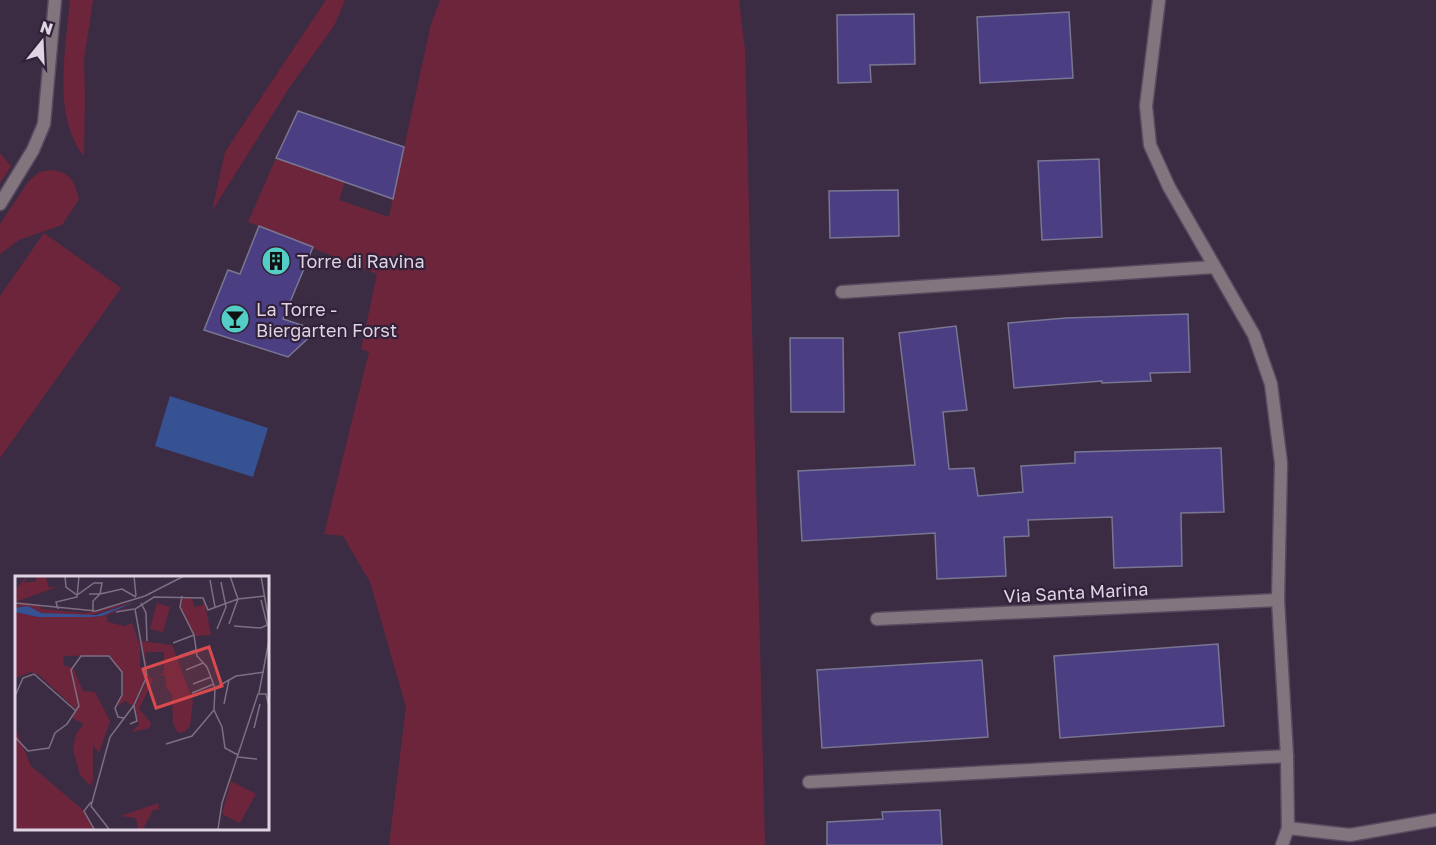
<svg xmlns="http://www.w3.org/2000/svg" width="1436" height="845" viewBox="0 0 1436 845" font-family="'Golos Text',sans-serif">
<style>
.green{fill:#6d253b}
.water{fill:#375293}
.building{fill:#4c3e83;stroke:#797693;stroke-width:1.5}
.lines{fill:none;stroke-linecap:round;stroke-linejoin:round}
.lane-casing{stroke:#594a60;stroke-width:15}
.street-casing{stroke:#594a60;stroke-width:15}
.lane{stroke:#83757e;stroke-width:12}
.street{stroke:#83757e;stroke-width:12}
.labels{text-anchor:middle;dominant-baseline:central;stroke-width:4.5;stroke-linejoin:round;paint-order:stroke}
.poi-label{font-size:18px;fill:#ded4e3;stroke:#322239;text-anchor:start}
.street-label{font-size:18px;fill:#ded4e3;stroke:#322239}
.inset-road{fill:none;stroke:#7d6f83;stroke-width:1.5}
.view{fill:#d84a4d;fill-opacity:0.15;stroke:#d84a4d;stroke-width:3}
.inset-edge{fill:none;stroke:#ded4e3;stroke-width:3}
</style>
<rect width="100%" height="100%" fill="#3c2c43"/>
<g class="green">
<path d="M70,0H93L84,60L85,94L84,156C52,116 66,48 70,0Z"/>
<polygon points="326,0 345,0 334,26 291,85 212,211 225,152"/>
<polygon points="440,0 739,0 745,50 765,845 389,845 406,707 370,582 343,536 324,534 369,352 361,349 377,274 248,222 276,158 345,182 339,200 389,217 431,24"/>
<polygon points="0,153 11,166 0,183"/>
<path d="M50,170C70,172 74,180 79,199L62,225L19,240L0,254V224L28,182L39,172Z"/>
<polygon points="44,233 121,288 0,458 0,296"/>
</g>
<polygon class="water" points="170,396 268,428 253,477 155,446"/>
<g class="building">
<polygon points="1069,12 1073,78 980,83 977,17"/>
<polygon points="914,14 915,64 870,65 871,82 838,83 837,15"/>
<polygon points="298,111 404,147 393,199 276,158"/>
<polygon points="1099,159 1102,237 1042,240 1038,161"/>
<polygon points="898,190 899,236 830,238 829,191"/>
<polygon points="259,226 313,247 283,319 317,330 288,357 204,330 228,270 240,274"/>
<polygon points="1188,314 1190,372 1150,373 1151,381 1102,383 1102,381 1014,388 1008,323 1066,318"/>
<polygon points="956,326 967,410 943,412 949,469 974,468 978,496 1023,492 1021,466 1075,463 1075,452 1221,448 1224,512 1181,513 1182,566 1114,568 1112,517 1028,520 1029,536 1004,537 1006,576 937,579 935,533 802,541 798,471 915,465 899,333"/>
<polygon points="790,338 843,338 844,412 791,412"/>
<polygon points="1218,644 1224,726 1060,738 1054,656"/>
<polygon points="982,660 988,737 822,748 817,670"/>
<polygon points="940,810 942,845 827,845 827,822 883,819 882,812"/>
</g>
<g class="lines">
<g class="lane-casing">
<g id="lane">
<polyline points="842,292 1214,267"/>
<polyline points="877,619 1278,600"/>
</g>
</g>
<g class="street-casing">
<g id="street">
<polyline points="1159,0 1146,106 1150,145 1169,187 1254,335 1271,384 1281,463 1278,600 1287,756 1288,828 1282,845"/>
<polyline points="0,204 33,150 44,124 55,0"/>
<polyline points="809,782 1287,756"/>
<polyline points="1288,828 1350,835 1436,820"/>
</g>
</g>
<use href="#lane" class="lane"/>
<use href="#street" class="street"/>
</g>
<defs>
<g id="building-disc" transform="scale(1.5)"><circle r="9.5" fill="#54cdc7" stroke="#322239"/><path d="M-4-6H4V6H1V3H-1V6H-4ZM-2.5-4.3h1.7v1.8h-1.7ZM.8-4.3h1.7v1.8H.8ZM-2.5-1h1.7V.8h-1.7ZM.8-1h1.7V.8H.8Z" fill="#111"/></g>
<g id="bar-disc" transform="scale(1.5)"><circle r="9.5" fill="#54cdc7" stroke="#322239"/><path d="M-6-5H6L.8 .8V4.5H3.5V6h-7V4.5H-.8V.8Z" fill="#111"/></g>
</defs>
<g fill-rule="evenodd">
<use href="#building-disc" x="276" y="261"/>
<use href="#bar-disc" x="235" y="319"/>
</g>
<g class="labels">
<g class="poi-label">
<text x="297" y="261">Torre di Ravina</text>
<text x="256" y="309">La Torre -<tspan x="256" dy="21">Biergarten Forst</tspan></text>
</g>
<g class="street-label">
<text transform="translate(1076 592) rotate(-3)">Via Santa Marina</text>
</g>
</g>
<g transform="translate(15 576)">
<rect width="254" height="254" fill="#3c2c43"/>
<path d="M12,0L9,7L21,5L20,0H39L31,2L34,12L45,10L0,26V14ZM168,21L177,22L179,31L188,29L189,23L196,59L180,60L166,33ZM9,26L25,30L26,33L70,37L120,26L73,40L26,37L13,30L0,32V27ZM142,27L155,31L148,56L135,53ZM121,28L91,40L93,46L109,50L117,47L125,70V91L131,100L118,130L110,125L101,131L108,119V98L94,79L49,80L48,89L58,92L68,115L80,116L95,145L84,177L78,169V213L77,204L75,209L65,199L58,173L61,158L69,148L57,142L62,134L24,99L16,96L0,102V36L23,41L87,40ZM126,65L157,69L178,125L175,150L169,156L163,157L158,148L157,119L151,112L150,100L143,99L149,97V76H130L134,99ZM134,100L138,104L124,133L136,147L135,152L116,156L124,149L120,130ZM0,152L16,190L68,234L79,253H0ZM216,205L241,218L225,247L207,238ZM143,227L144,233L138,234L128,253H123L121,242L106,240Z" fill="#6d253b"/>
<path d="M120,26L87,40L75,41H23L0,36V32L13,30L26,37L81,39Z" fill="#375293"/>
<path class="inset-road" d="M50,0L51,11L62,19L79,7H87L85,18H74M119,0L121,20M246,0L254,46M195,4L200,31M167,20L165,31L179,59L182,80L192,91L200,112L199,134L207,151L210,172L223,179M246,24L252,48M0,27L81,35L130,20L169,0M126,27L131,37L132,65M43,33L41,26L62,21L64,0M78,36V25L85,18L107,13L121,21M101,36L119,33M214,48L223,23L215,0M219,50L246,52L254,48M202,53L211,31L206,6M158,67L179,59M164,80L181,74M171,94L188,87M178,108L196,101M200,112L221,100L249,96M177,117L199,108M244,117L254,64M0,120L8,102L19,98L61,135M209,128L214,104M115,148L122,145L119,130M239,152L245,128M0,161L13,175L34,172L40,157L52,148L64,130L56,94L66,80H94L107,96V119L100,132L103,141L109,142M151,168L177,160L199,134M223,181L242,183M76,226L69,235L79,253M94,253L76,230L95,161L119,129L132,100L120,33L139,21L188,22L193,34L223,23L250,20M203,253L207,227L243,118H251L254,131"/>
<path class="view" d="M194,71L207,110L141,132L128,93Z"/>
<rect width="254" height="254" class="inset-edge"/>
</g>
<g transform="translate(42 42) rotate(18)" stroke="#322239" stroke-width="4.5" paint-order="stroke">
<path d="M0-4.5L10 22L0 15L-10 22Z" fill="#ded4e3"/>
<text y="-9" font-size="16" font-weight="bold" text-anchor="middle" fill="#ded4e3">N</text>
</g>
</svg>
